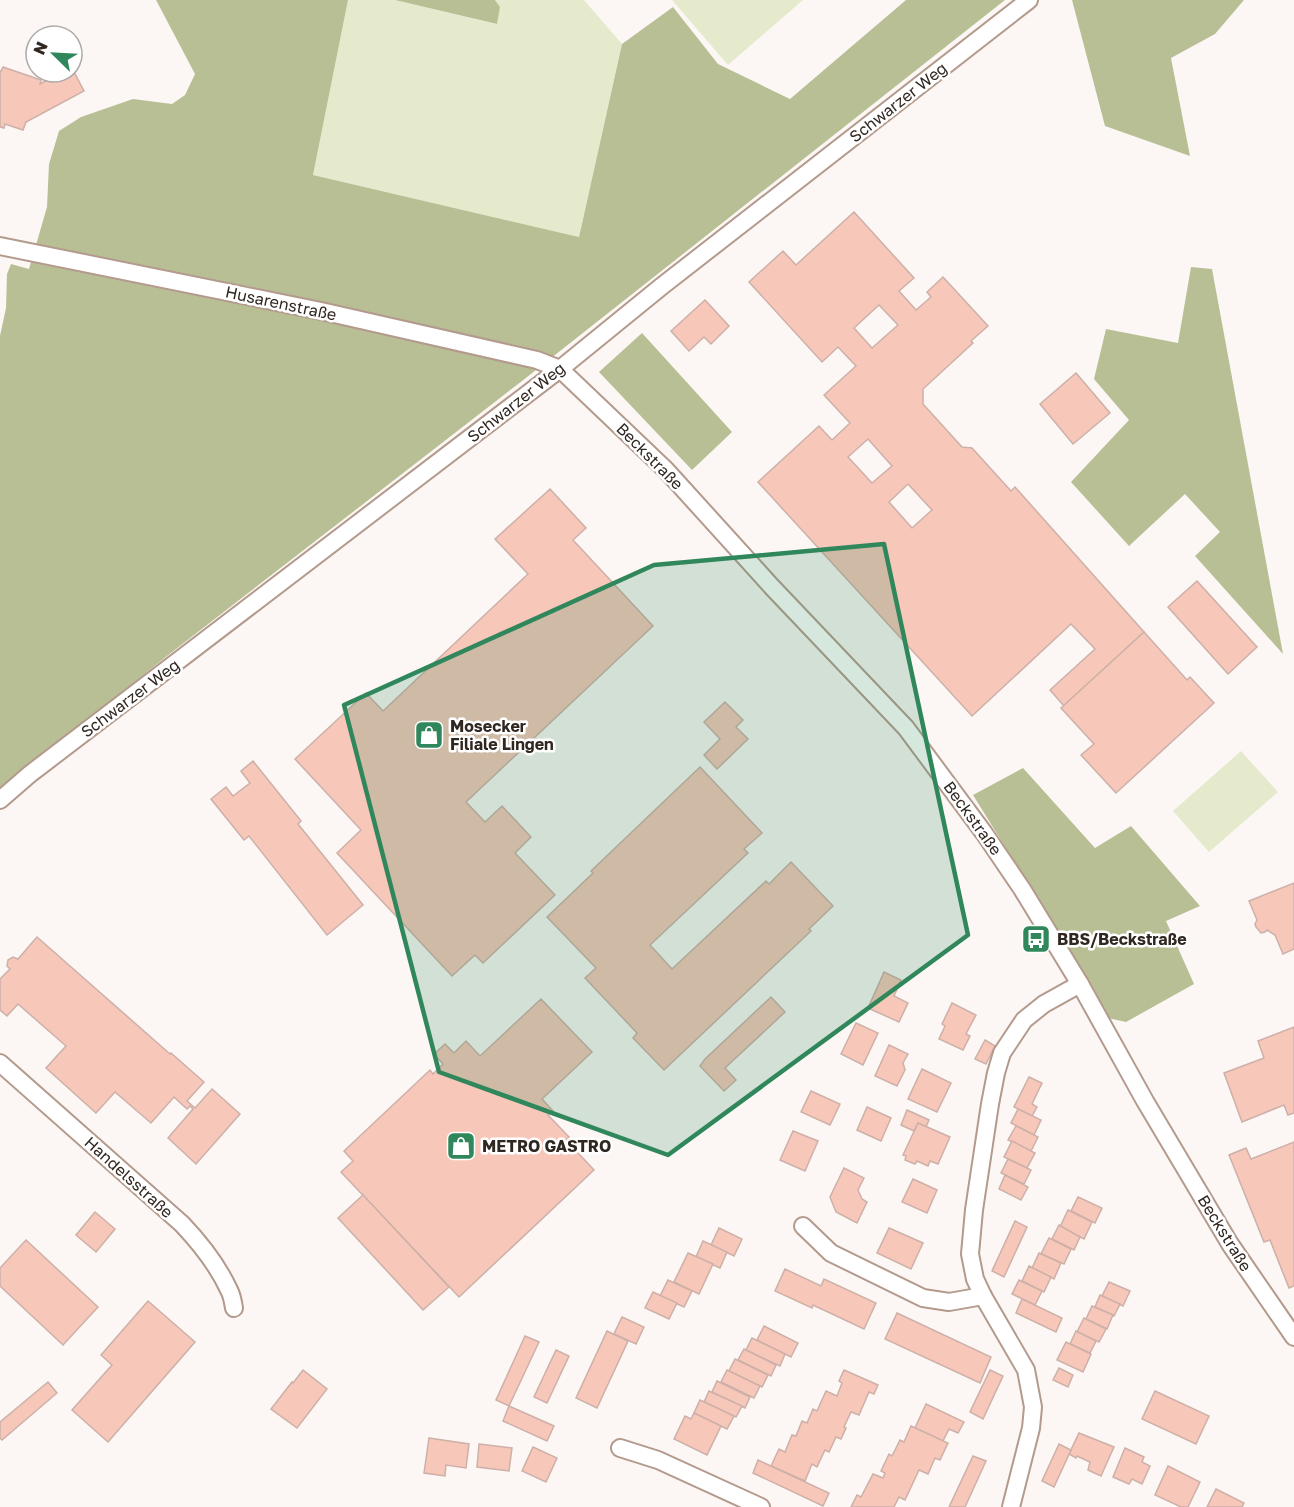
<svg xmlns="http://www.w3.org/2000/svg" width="1294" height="1507" viewBox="0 0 1294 1507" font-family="'Golos Text',sans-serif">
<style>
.green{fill:#e5eacd}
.forest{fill:#b9bf95}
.building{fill:#f7c7ba;stroke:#cdb0a8;stroke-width:1.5;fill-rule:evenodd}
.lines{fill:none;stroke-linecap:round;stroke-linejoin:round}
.minor-casing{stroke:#b39a8d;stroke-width:20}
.minor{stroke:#fff;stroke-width:16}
.marked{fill:#30875b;fill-opacity:0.2;stroke:#30875b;stroke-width:4.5;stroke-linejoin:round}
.labels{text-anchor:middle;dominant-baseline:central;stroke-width:5;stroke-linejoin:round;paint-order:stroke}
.street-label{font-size:16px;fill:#312721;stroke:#fff}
.poi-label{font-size:16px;font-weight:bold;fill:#312721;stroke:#fff;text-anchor:start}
</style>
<rect width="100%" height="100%" fill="#fcf7f4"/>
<g class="green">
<polygon points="348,0 395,0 496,24 500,7 495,0 584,0 622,44 579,237 313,175"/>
<polygon points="672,0 803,0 728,65"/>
<polygon points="1241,751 1278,792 1209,852 1173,811"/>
</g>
<g class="forest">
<polygon points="156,0 348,0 313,175 579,237 622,44 673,7 718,64 790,99 906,0 1005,0 522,381 167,656 0,790 0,336 6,308 7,274 11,264 29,269 47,207 49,164 59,131 81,117 133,99 172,104 185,95 195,74"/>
<polygon points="395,0 495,0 500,7 497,24"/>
<polygon points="1072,0 1244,0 1215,34 1171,58 1190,156 1105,126"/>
<polygon points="1191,267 1212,269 1283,654 1195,556 1220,532 1185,494 1129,546 1071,482 1129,420 1094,379 1106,329 1178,343"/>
<polygon points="642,333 732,432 692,470 599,372"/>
<polygon points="1023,768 1095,848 1131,826 1200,906 1166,921 1194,984 1126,1022 1108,1018 1049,918 973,795"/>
</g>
<g class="building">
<polygon points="3,67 41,80 40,84 62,72 72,72 72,68 84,91 26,122 23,130 5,124 4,128 0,127 0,71 1,71"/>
<path d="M854,212L914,278L899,291L916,310L931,297L927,292L943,277L988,326L971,341L973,343L923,389V404L962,447L972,448L1011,491L1015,487L1144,632L1064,706L1050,690L1095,649L1071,624L972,716L758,482L819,426L832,440L850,423L824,395L856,366L838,347L822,362L749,282L783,251L796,265ZM879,305L898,325L872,348L854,328ZM868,439L892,466L872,483L848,457ZM908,484L932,510L912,528L889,502Z"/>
<polygon points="705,300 729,326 711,344 704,337 689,351 671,331"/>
<polygon points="1076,373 1110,413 1073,444 1040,404"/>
<polygon points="550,489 586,528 573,540 653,626 466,802 485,822 502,806 531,837 515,853 555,895 483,963 475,955 452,976 337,853 361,830 295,759 366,693 383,711 528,574 495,539"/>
<polygon points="1197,581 1257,647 1228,674 1168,607"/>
<polygon points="1144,632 1187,680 1190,677 1214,703 1116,793 1081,755 1094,744 1061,708"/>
<polygon points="725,702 743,720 736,727 748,739 717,769 704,755 720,739 704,722"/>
<polygon points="253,761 301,821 298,824 363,905 327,935 249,836 244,840 211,799 226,787 233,796 250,783 241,771"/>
<polygon points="700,767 762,833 744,849 748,853 650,945 672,969 766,881 769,884 791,862 833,906 809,929 811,931 664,1070 633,1038 637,1033 585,978 596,968 547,917 593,873 591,871"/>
<polygon points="1294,883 1294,949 1283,954 1275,935 1267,930 1265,932 1261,933 1256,927 1255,924 1257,920 1249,901"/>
<polygon points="37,937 170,1054 171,1053 204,1082 187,1101 195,1108 212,1089 240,1114 196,1164 168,1138 193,1109 190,1106 187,1109 174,1097 151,1123 115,1092 96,1113 46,1068 66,1046 18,1004 7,1016 0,1010 0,979 10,969 7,966 8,960 13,957 18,959"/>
<polygon points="884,972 901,980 894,996 908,1003 899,1022 868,1008"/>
<polygon points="771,997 785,1012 725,1068 736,1080 724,1091 700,1066 705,1059"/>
<polygon points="541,999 592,1052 542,1099 553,1111 548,1115 569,1137 566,1140 594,1170 459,1297 341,1172 353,1161 344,1151 430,1070 433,1074 443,1064 434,1054 445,1044 454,1053 466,1041 480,1056"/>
<polygon points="952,1003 976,1015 966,1034 970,1036 963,1050 939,1039 945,1026 942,1024"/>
<polygon points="856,1023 878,1033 863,1065 841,1054"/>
<polygon points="1294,1027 1294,1113 1288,1115 1284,1105 1242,1122 1224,1073 1264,1058 1258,1041"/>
<polygon points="985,1040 995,1046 986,1064 975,1059"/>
<polygon points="889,1045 908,1054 903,1063 905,1070 897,1086 875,1076"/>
<polygon points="922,1069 951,1083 937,1112 908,1099"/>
<polygon points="1029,1077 1042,1083 1032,1104 1037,1107 1032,1116 1014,1107"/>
<polygon points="811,1091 840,1104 830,1125 801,1112"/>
<polygon points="867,1107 891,1118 881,1141 857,1130"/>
<polygon points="1018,1109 1041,1120 1034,1135 1011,1123"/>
<polygon points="907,1110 929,1120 926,1127 918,1123 914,1131 901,1125"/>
<polygon points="918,1123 950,1137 938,1164 930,1161 928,1166 917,1161 915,1164 905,1160 906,1156 903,1155"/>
<polygon points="1016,1126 1038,1137 1031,1151 1008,1140"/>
<polygon points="793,1131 818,1141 805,1171 780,1160"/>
<polygon points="1012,1141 1035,1153 1027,1168 1004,1157"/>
<polygon points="1294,1142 1294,1286 1289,1288 1270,1240 1264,1242 1229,1155 1246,1148 1251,1159"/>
<polygon points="1008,1159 1031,1170 1024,1184 1001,1173"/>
<polygon points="844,1168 864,1178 858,1190 862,1199 867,1202 857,1223 836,1212 830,1197"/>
<polygon points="1005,1175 1028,1187 1021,1200 999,1189"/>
<polygon points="913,1179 937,1190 927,1213 902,1202"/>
<polygon points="363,1195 449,1287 423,1310 338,1218"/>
<polygon points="1078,1197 1102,1208 1095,1223 1071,1211"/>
<polygon points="1068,1210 1092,1222 1084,1239 1060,1227"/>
<polygon points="95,1212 115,1229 96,1252 76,1235"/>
<polygon points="1015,1221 1027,1227 1004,1277 992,1271"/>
<polygon points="1059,1225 1080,1237 1074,1250 1052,1239"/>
<polygon points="719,1228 742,1239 734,1256 711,1245"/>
<polygon points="889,1228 923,1243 911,1269 877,1253"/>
<polygon points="1049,1238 1071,1249 1064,1264 1041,1254"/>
<polygon points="26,1240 98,1307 63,1345 0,1286 0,1268"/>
<polygon points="703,1241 727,1252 720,1268 696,1257"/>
<polygon points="688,1253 713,1264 699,1294 674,1282"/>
<polygon points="1039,1253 1061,1263 1054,1279 1032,1268"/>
<polygon points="1029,1266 1051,1277 1044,1292 1022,1281"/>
<polygon points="785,1269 821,1286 824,1279 876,1303 864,1329 813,1305 812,1308 775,1291"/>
<polygon points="668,1280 692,1291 684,1307 660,1296"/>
<polygon points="1019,1280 1042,1291 1035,1305 1012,1294"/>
<polygon points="1109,1282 1130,1291 1123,1306 1102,1296"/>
<polygon points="653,1292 677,1303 669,1319 645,1308"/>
<polygon points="1100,1295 1120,1304 1114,1316 1095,1307"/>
<polygon points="1022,1299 1062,1318 1056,1332 1016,1313"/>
<polygon points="148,1301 195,1342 108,1442 72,1410 112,1365 101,1355"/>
<polygon points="1092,1306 1113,1315 1107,1329 1086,1319"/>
<polygon points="897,1313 991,1357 980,1383 885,1339"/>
<polygon points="622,1317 644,1327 636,1344 614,1334"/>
<polygon points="1084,1318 1106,1329 1099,1342 1077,1332"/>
<polygon points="764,1326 798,1343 791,1357 757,1340"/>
<polygon points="607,1331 628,1341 597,1408 576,1398"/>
<polygon points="1076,1331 1096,1341 1090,1353 1070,1344"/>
<polygon points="525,1336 539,1342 509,1406 496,1400"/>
<polygon points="752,1338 785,1354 780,1366 746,1350"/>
<polygon points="1066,1342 1091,1354 1083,1372 1057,1360"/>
<polygon points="744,1349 776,1365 771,1376 738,1360"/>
<polygon points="556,1350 569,1356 547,1403 534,1397"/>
<polygon points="735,1359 768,1375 762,1387 729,1371"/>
<polygon points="1059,1368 1073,1375 1068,1387 1053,1380"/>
<polygon points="303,1370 327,1389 297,1428 271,1409 292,1382 293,1383"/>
<polygon points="727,1370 760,1386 754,1398 721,1382"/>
<polygon points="844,1370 878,1385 874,1394 869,1392 859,1415 851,1412 844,1427 846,1428 841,1439 836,1437 829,1452 825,1450 817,1467 812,1464 805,1481 771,1466 779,1449 785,1452 792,1435 796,1436 802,1421 807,1423 813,1409 817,1411 826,1391 837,1396 842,1383 839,1381"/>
<polygon points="990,1370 1003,1376 983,1419 970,1412"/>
<polygon points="717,1381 750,1397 745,1408 712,1392"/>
<polygon points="48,1382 57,1393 2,1440 0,1438 0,1422"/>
<polygon points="709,1391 742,1406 736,1417 704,1402"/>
<polygon points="1155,1391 1209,1416 1196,1444 1142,1419"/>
<polygon points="700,1400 734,1416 727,1429 694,1413"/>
<polygon points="926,1404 964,1422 958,1433 949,1429 943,1441 915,1428"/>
<polygon points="509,1406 554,1426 547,1441 503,1421"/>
<polygon points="694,1413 721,1426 707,1455 674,1439 685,1416 691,1419"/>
<polygon points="911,1426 948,1443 940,1460 935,1458 928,1474 919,1470 905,1500 899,1497 894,1507 851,1507 857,1495 861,1497 873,1474 883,1478 885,1473 881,1471 889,1454 892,1456 900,1440 904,1442"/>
<polygon points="1079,1433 1114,1447 1101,1476 1088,1470 1090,1462 1077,1456 1076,1458 1069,1454"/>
<polygon points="429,1438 469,1444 466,1468 446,1465 445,1476 424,1473"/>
<polygon points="479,1444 512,1448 509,1471 477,1467"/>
<polygon points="1059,1444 1071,1450 1054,1487 1042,1481"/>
<polygon points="533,1447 557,1458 546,1482 522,1471"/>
<polygon points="1125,1448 1144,1457 1142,1462 1150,1466 1142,1484 1132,1479 1129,1484 1113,1477"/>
<polygon points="973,1456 986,1461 965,1507 949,1507"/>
<polygon points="758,1460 829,1493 823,1506 753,1473"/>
<polygon points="1168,1466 1200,1482 1188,1507 1181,1507 1155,1495"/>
<polygon points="1216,1489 1244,1503 1242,1507 1207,1507"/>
</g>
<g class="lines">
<g class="minor-casing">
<g id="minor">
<polyline points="0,246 321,311 537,360 560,369 666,470 772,587 906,728 984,833 1022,889 1080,984 1145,1101 1230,1244 1294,1337"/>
<polyline points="0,800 30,774 560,369 662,286 1029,0"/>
<path d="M0,1063L182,1224C200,1243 218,1266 229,1290C232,1295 233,1302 234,1308"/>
<polyline points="803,1226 831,1253 923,1298 949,1302 983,1296"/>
<polyline points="620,1448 658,1460 761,1507"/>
<polyline points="1011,1507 1031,1428 1033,1407 1026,1370 983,1296 975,1279 970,1254 974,1210 990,1104 996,1073 1002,1053 1024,1020 1044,1004 1080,984"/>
</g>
</g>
<use href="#minor" class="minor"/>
</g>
<path class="marked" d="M884,544L968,935L668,1155L439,1072L344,705L654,565Z"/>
<defs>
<g id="shop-square" transform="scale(1.5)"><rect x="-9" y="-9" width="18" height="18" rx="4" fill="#30875b" stroke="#fff"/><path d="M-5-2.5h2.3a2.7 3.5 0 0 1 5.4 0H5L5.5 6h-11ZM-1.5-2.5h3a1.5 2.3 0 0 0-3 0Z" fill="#fff"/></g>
<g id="bus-square" transform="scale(1.5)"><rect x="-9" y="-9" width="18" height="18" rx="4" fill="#30875b" stroke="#fff"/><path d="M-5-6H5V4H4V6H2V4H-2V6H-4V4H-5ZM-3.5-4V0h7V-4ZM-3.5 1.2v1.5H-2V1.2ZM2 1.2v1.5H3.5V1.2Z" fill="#fff"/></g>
</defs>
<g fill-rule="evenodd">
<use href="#shop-square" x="429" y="735"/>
<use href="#bus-square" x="1036" y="939"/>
<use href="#shop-square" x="461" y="1146"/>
</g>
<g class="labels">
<g class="street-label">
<text transform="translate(898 102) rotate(-38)">Schwarzer Weg</text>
<text transform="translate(281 303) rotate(12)">Husarenstraße</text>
<text transform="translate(516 402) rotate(-38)">Schwarzer Weg</text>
<text transform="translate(650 456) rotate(45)">Beckstraße</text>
<text transform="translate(130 698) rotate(-37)">Schwarzer Weg</text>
<text transform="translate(973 818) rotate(54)">Beckstraße</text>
<text transform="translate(129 1177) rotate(42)">Handelsstraße</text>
<text transform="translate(1225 1233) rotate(58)">Beckstraße</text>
</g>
<g class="poi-label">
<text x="450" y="726">Mosecker<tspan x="450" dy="18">Filiale Lingen</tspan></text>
<text x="1057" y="939">BBS/Beckstraße</text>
<text x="482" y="1146">METRO GASTRO</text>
</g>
</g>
<g transform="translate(54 54) rotate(294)"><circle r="28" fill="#ffffff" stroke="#ada9a6" stroke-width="1.5"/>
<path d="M0-4.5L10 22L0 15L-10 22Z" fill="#30875b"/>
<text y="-9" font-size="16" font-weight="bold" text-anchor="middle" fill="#312721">N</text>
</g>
</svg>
